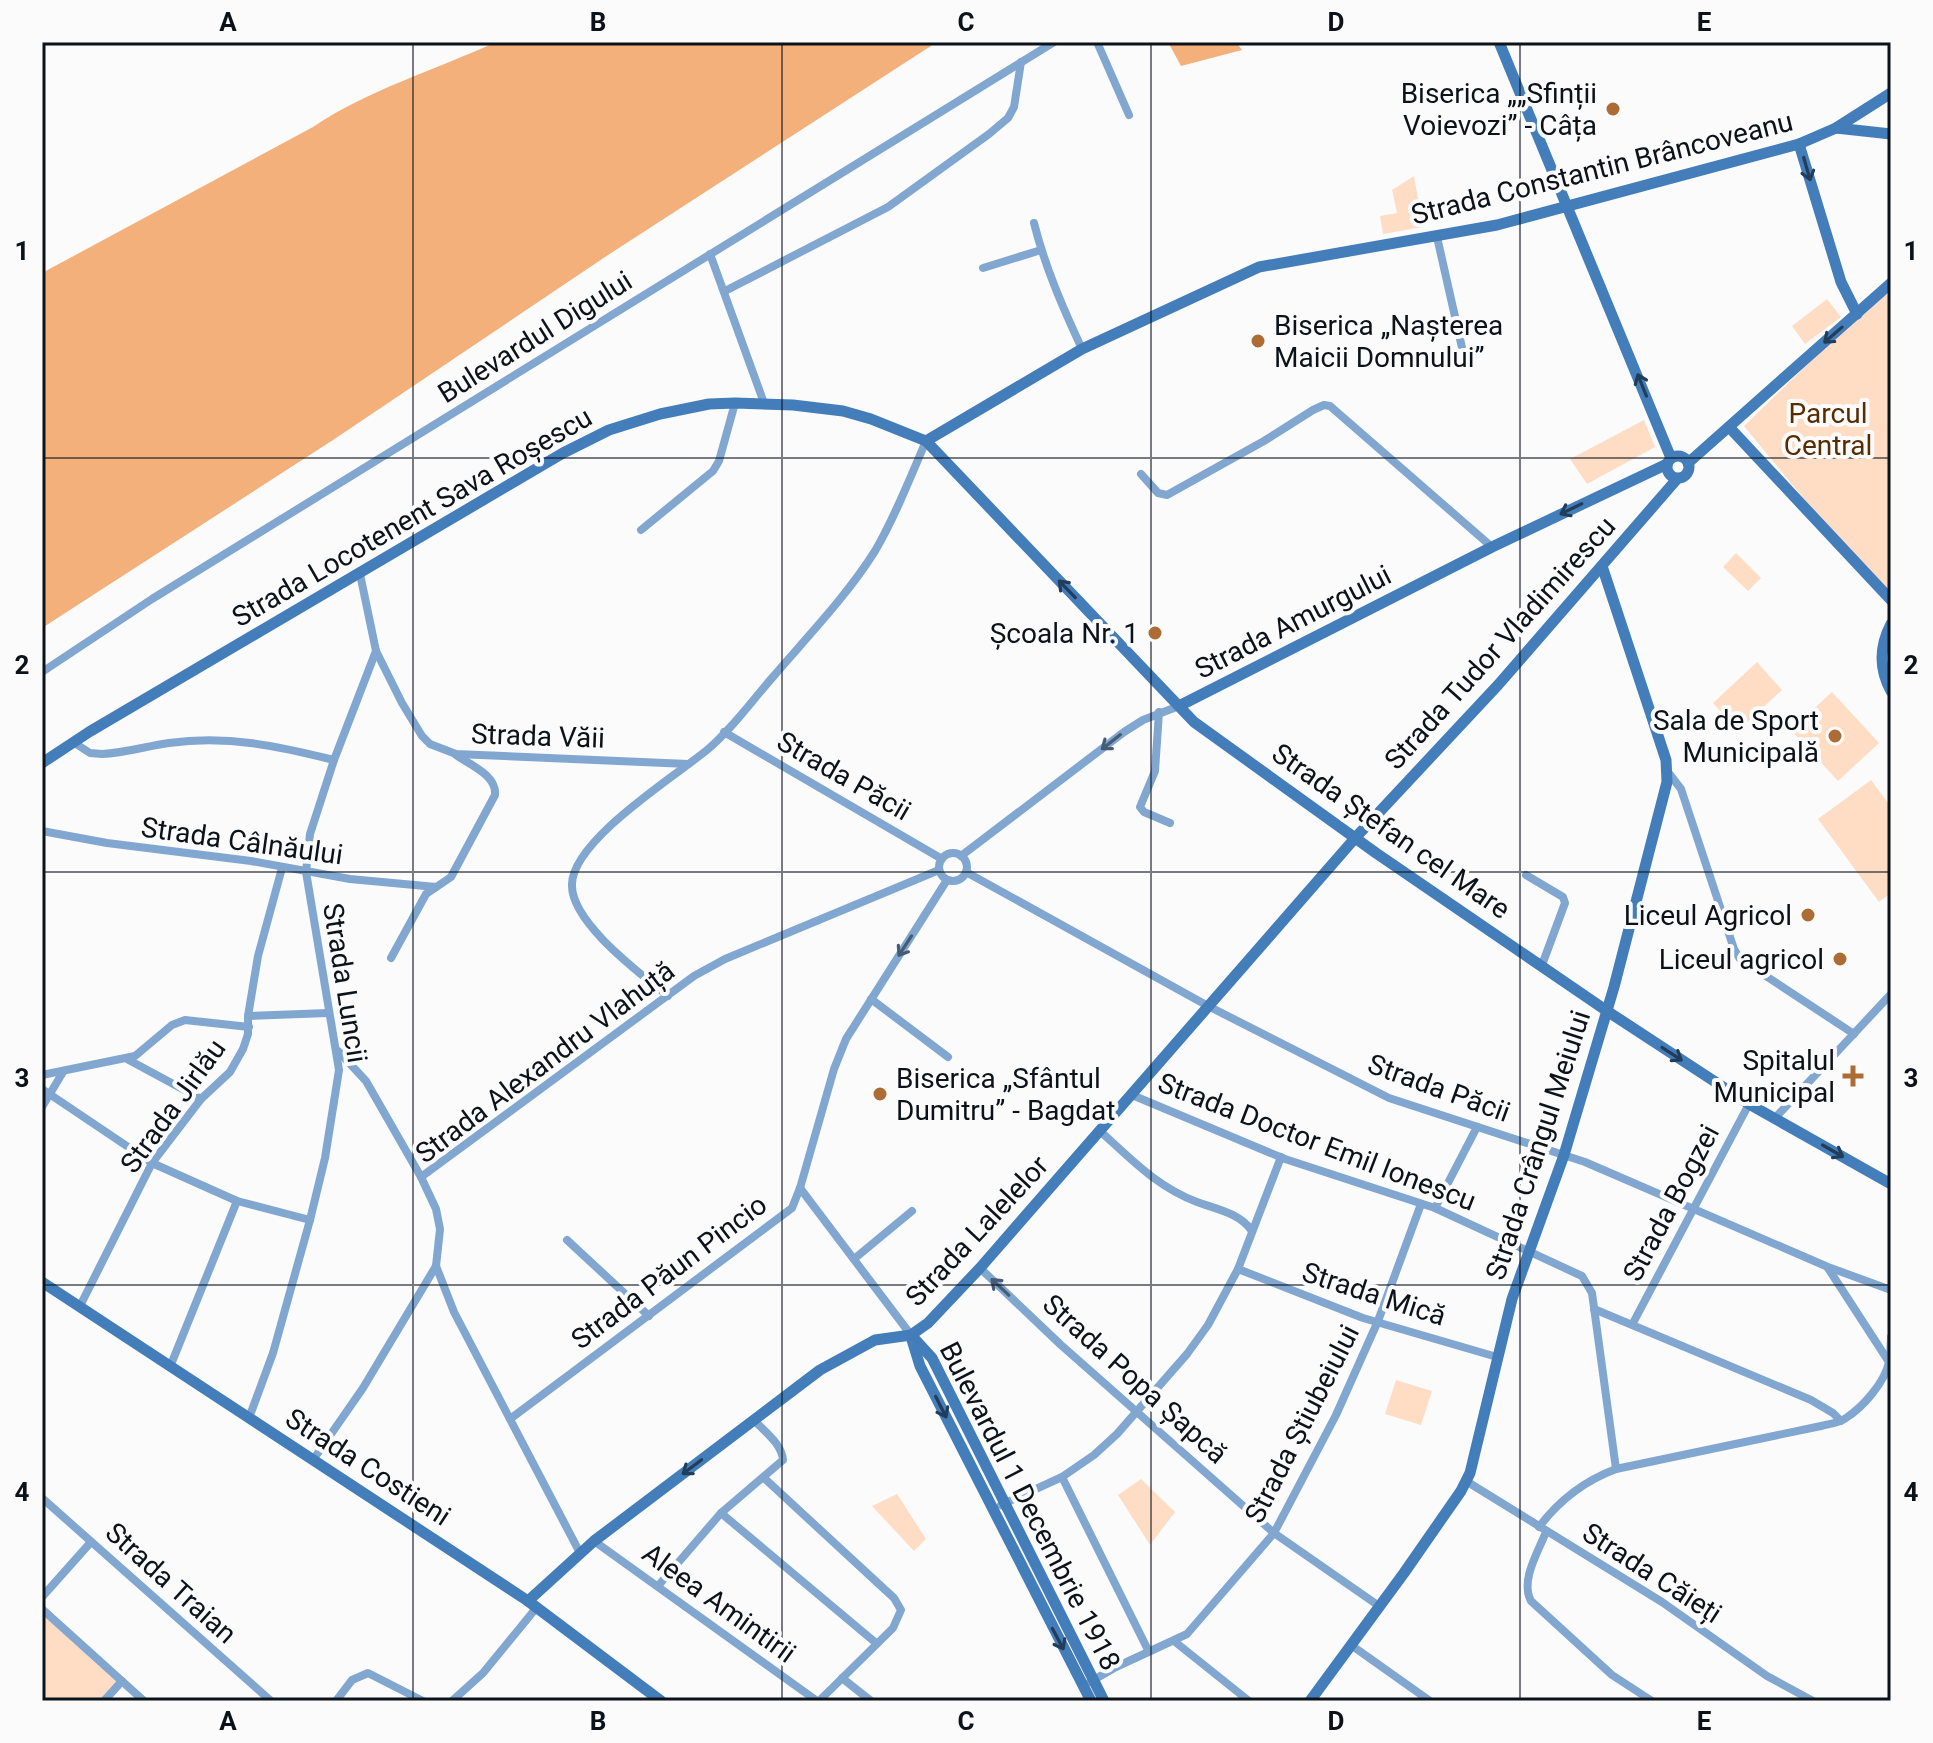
<svg xmlns="http://www.w3.org/2000/svg" width="1933" height="1743" viewBox="0 0 1933 1743" font-family="Roboto,sans-serif">
<style>
.green{fill:#ffddc5}
.water{fill:#f4b07b}
.lines{fill:none;stroke-linecap:round;stroke-linejoin:round}
.street{stroke:#81a7d1;stroke-width:8}
.secondary{stroke:#437dba;stroke-width:11}
.oneway{stroke:#213d59}
.oneway2{stroke:#465c75}
.grid{fill:none;stroke:#0b1219;stroke-width:2;stroke-opacity:0.55}
.poi-dot{fill:#ac6c34;stroke:#fbfbfb;stroke-width:3}
.labels{text-anchor:middle;dominant-baseline:central;stroke-width:8;stroke-linejoin:round;paint-order:stroke}
.poi-label{font-size:28px;fill:#0b1219;stroke:#fbfbfb;text-anchor:end}
.street-label{font-size:28px;fill:#0b1219;stroke:#fbfbfb}
.park-label{font-size:28px;fill:#572c00;stroke:#fbfbfb}
.neatline{fill:none;stroke:#0b1219;stroke-width:3}
.grid-label{font-size:26px;text-anchor:middle;font-weight:bold;fill:#0b1219}
</style>
<rect width="100%" height="100%" fill="#fbfbfb"/>
<g class="green">
<polygon points="1414,176 1423,227 1383,234 1380,216 1397,213 1392,190"/>
<polygon points="1883,291 1891,300 1891,600 1871,580 1744,426"/>
<polygon points="1827,299 1841,317 1805,344 1792,326"/>
<polygon points="1644,420 1655,447 1587,484 1570,459"/>
<polygon points="1736,553 1761,578 1748,591 1723,567"/>
<polygon points="1757,662 1782,690 1738,731 1713,703"/>
<polygon points="1832,692 1879,743 1838,781 1791,730"/>
<polygon points="1871,780 1891,807 1891,893 1879,902 1818,819"/>
<polygon points="1396,1380 1432,1391 1421,1425 1385,1414"/>
<polygon points="1141,1479 1175,1512 1150,1545 1118,1495"/>
<polygon points="897,1494 926,1539 914,1551 872,1506"/>
<polygon points="42,1612 119,1681 101,1701 42,1701"/>
</g>
<g class="water">
<path d="M496,42H937L608,255L333,440L42,628V273L313,127C368,90 435,70 496,42Z"/>
<polygon points="1168,42 1236,42 1242,50 1181,66"/>
</g>
<g class="lines">
<g class="street">
<polyline points="1097,42 1129,115"/>
<path d="M1034,223C1045,267 1063,308 1082,349"/>
<polyline points="1437,237 1463,352"/>
<polyline points="710,254 764,403"/>
<polyline points="983,268 1041,250"/>
<polyline points="725,291 888,207 989,134 1008,118 1014,107 1021,62"/>
<polyline points="1141,474 1158,493 1167,495 1264,441 1313,410 1324,405 1330,406 1492,547"/>
<polyline points="641,530 713,471 719,461 735,403"/>
<polyline points="360,574 376,651 402,703 422,736 430,744 456,754 688,764"/>
<polyline points="42,672 152,599 1054,42"/>
<polyline points="1159,712 1155,771 1140,807 1144,812 1170,823"/>
<polyline points="724,732 942,859"/>
<path d="M73,742L90,753L102,754C125,753 147,746 169,743C228,735 278,746 334,760"/>
<polyline points="1668,772 1681,789 1734,949 1740,959 1854,1034"/>
<polyline points="42,831 107,843 251,861 350,879 436,887"/>
<circle cx="953" cy="867" r="14"/>
<polyline points="961,856 1124,732 1143,720 1179,706"/>
<polyline points="966,872 1208,1006 1389,1098 1585,1162 1828,1267 1891,1290"/>
<polyline points="1526,875 1563,897 1565,903 1542,965"/>
<path d="M391,958L426,894L451,877L495,795C497,775 470,765 456,755"/>
<path d="M668,996C641,974 570,922 572,884C573,840 674,777 707,750C731,730 751,702 772,678C807,637 846,597 875,551C895,517 910,478 926,441"/>
<polyline points="871,999 948,1057"/>
<polyline points="248,1016 328,1013"/>
<polyline points="338,1051 366,1081 421,1177"/>
<polyline points="127,1059 201,1099"/>
<polyline points="42,1075 135,1056 172,1025 185,1020 249,1027"/>
<polyline points="42,1089 152,1163 237,1201 310,1220"/>
<polyline points="1132,1095 1285,1159 1435,1208 1582,1276 1592,1293 1616,1469"/>
<polyline points="42,1107 63,1072"/>
<polyline points="1775,1118 1891,994"/>
<path d="M1100,1131C1131,1159 1157,1187 1197,1202C1216,1209 1240,1213 1252,1231"/>
<polyline points="800,1188 911,1335"/>
<polyline points="1435,1208 1477,1127"/>
<polyline points="567,1240 649,1316"/>
<polyline points="854,1259 912,1211"/>
<polyline points="436,1266 454,1312 580,1553"/>
<polyline points="980,1268 1061,1345 1274,1533 1379,1606"/>
<polyline points="1238,1269 1363,1318 1497,1357"/>
<polyline points="80,1306 152,1163 201,1099 230,1072 243,1049 248,1034 248,1016 258,956 282,868"/>
<polyline points="1594,1309 1811,1400 1833,1413 1841,1421"/>
<polyline points="1633,1323 1749,1104"/>
<polyline points="1890,1363 1891,1337"/>
<polyline points="170,1367 237,1201"/>
<polyline points="249,1418 273,1353 310,1220 325,1158 339,1070 306,872 310,834 334,760 376,651"/>
<polyline points="510,1419 792,1208 800,1188 834,1069 846,1039 947,880"/>
<polyline points="313,1460 363,1388 436,1266 440,1229 436,1209 421,1177 694,976 725,959 939,870"/>
<polyline points="1062,1477 1149,1652"/>
<polyline points="764,1478 894,1598 901,1610 893,1628 819,1701"/>
<polyline points="1466,1481 1662,1602 1767,1676 1813,1701"/>
<polyline points="42,1498 271,1701"/>
<polyline points="1001,1505 1062,1477 1094,1455 1117,1434 1187,1354 1208,1325 1238,1269 1281,1157"/>
<polyline points="721,1513 876,1643"/>
<path d="M1539,1527C1560,1499 1584,1481 1616,1469L1821,1426C1829,1424 1839,1423 1846,1418C1863,1407 1885,1382 1889,1362L1828,1268"/>
<path d="M1546,1532C1538,1552 1520,1581 1531,1601L1612,1675L1652,1701"/>
<polyline points="594,1541 817,1701"/>
<path d="M658,1586L721,1513L783,1460C782,1444 765,1432 754,1420"/>
<polyline points="42,1597 91,1542"/>
<polyline points="42,1609 144,1701"/>
<polyline points="1174,1641 1249,1701"/>
<polyline points="1351,1645 1430,1701"/>
<polyline points="842,1678 871,1701"/>
<polyline points="1090,1682 1116,1667 1187,1634 1274,1533 1336,1415 1378,1321 1421,1204"/>
<polyline points="104,1701 122,1681"/>
<polyline points="336,1701 352,1680 368,1673 423,1701"/>
<polyline points="452,1701 483,1673 537,1607"/>
</g>
<g class="secondary">
<polyline points="1499,42 1671,458"/>
<polyline points="1836,128 1891,134"/>
<polyline points="1799,144 1841,282 1857,314"/>
<polyline points="1729,427 1891,600"/>
<polyline points="926,441 1082,349 1259,267 1497,225 1799,144 1836,128 1891,93"/>
<circle cx="1678" cy="467" r="11"/>
<polyline points="1688,463 1891,283"/>
<path d="M1891,624C1879,647 1879,669 1891,691"/>
<polyline points="1179,706 1492,547 1667,464"/>
<polyline points="42,763 89,732 563,453 609,430 660,414 709,404 735,403 793,405 843,411 871,419 926,441 1194,722 1376,853 1607,1011 1749,1104 1891,1184"/>
<polyline points="42,1282 528,1601 661,1701"/>
<polyline points="911,1335 932,1358 1104,1701"/>
<polyline points="912,1340 920,1366 1091,1701"/>
<polyline points="528,1601 594,1541 820,1370 875,1340 911,1335 928,1323 980,1268 1356,837 1498,685 1677,479"/>
<polyline points="1310,1701 1404,1573 1461,1491 1470,1473 1512,1299 1564,1155 1614,987 1667,782 1666,760 1602,566"/>
</g>
</g>
<defs><path id="oneway-shaft" d="M-6 0H5M1.5-3L5.5 0L1.5 3" fill="none" stroke-width="1.6" stroke-linecap="round" stroke-linejoin="round" transform="scale(2)"/></defs>
<g class="oneway">
<use href="#oneway-shaft" transform="translate(1807 169) rotate(74)"/>
<use href="#oneway-shaft" transform="translate(1833 335) rotate(139)"/>
<use href="#oneway-shaft" transform="translate(1642 385) rotate(-112)"/>
<use href="#oneway-shaft" transform="translate(1571 509) rotate(154)"/>
<use href="#oneway-shaft" transform="translate(1067 589) rotate(-134)"/>
<use href="#oneway-shaft" transform="translate(1672 1054) rotate(33)"/>
<use href="#oneway-shaft" transform="translate(1833 1151) rotate(30)"/>
<use href="#oneway-shaft" transform="translate(941 1407) rotate(63)"/>
<use href="#oneway-shaft" transform="translate(692 1467) rotate(143)"/>
<use href="#oneway-shaft" transform="translate(1058 1639) rotate(62)"/>
</g>
<g class="oneway2">
<use href="#oneway-shaft" transform="translate(1111 742) rotate(142)"/>
<use href="#oneway-shaft" transform="translate(905 946) rotate(123)"/>
<use href="#oneway-shaft" transform="translate(1000 1287) rotate(-137)"/>
</g>
<path class="grid" d="M413,42V1701M782,42V1701M1151,42V1701M1520,42V1701M42,458H1891M42,872H1891M42,1285H1891"/>
<g class="poi-dot">
<circle cx="1613" cy="109" r="8"/>
<circle cx="1258" cy="341" r="8"/>
<circle cx="1155" cy="633" r="8"/>
<circle cx="1835" cy="736" r="8"/>
<circle cx="1808" cy="915" r="8"/>
<circle cx="1840" cy="959" r="8"/>
<path d="M1849 1064h8v8h8v8h-8v8h-8v-8h-8v-8h8z"/>
<circle cx="880" cy="1094" r="8"/>
</g>
<g class="labels">
<g class="poi-label">
<text x="1597" y="93">Biserica „„Sfinții<tspan x="1597" dy="32">Voievozi” - Câța</tspan></text>
<text x="1274" y="325" text-anchor="start">Biserica „Nașterea<tspan x="1274" dy="32">Maicii Domnului”</tspan></text>
<text x="1139" y="633">Școala Nr. 1</text>
<text x="1819" y="720">Sala de Sport<tspan x="1819" dy="32">Municipală</tspan></text>
<text x="1792" y="915">Liceul Agricol</text>
<text x="1824" y="959">Liceul agricol</text>
<text x="1835" y="1060">Spitalul<tspan x="1835" dy="32">Municipal</tspan></text>
<text x="896" y="1078" text-anchor="start">Biserica „Sfântul<tspan x="896" dy="32">Dumitru” - Bagdat</tspan></text>
</g>
<g class="street-label">
<text transform="translate(1602 168) rotate(-14)">Strada Constantin Brâncoveanu</text>
<text transform="translate(535 337) rotate(-32)">Bulevardul Digului</text>
<text transform="translate(412 517) rotate(-30)">Strada Locotenent Sava Roșescu</text>
<text transform="translate(1293 622) rotate(-27)">Strada Amurgului</text>
<text transform="translate(1500 643) rotate(-48)">Strada Tudor Vladimirescu</text>
<text transform="translate(538 736) rotate(2)">Strada Văii</text>
<text transform="translate(844 776) rotate(30)">Strada Păcii</text>
<text transform="translate(1391 831) rotate(35)">Strada Ștefan cel Mare</text>
<text transform="translate(242 841) rotate(8)">Strada Câlnăului</text>
<text transform="translate(345 983) rotate(81)">Strada Luncii</text>
<text transform="translate(545 1062) rotate(-37)">Strada Alexandru Vlahuță</text>
<text transform="translate(1439 1088) rotate(20)">Strada Păcii</text>
<text transform="translate(173 1106) rotate(-54)">Strada Jirlău</text>
<text transform="translate(1317 1142) rotate(21)">Strada Doctor Emil Ionescu</text>
<text transform="translate(1538 1145) rotate(-72)">Strada Crângul Meiului</text>
<text transform="translate(1671 1203) rotate(-62)">Strada Bogzei</text>
<text transform="translate(977 1231) rotate(-47)">Strada Lalelelor</text>
<text transform="translate(669 1272) rotate(-37)">Strada Păun Pincio</text>
<text transform="translate(1374 1294) rotate(18)">Strada Mică</text>
<text transform="translate(1135 1379) rotate(42)">Strada Popa Șapcă</text>
<text transform="translate(1302 1424) rotate(-63)">Strada Știubeiului</text>
<text transform="translate(368 1467) rotate(33)">Strada Costieni</text>
<text transform="translate(1030 1506) rotate(63)">Bulevardul 1 Decembrie 1918</text>
<text transform="translate(1652 1573) rotate(33)">Strada Căieți</text>
<text transform="translate(171 1583) rotate(42)">Strada Traian</text>
<text transform="translate(719 1603) rotate(36)">Aleea Amintirii</text>
</g>
<g class="park-label">
<text x="1828" y="413">Parcul<tspan x="1828" dy="32">Central</tspan></text>
</g>
</g>
<rect width="1933" height="1743" fill="none" stroke="#fbfbfb" stroke-width="88"/>
<rect x="44" y="44" width="1845" height="1655" class="neatline"/>
<g class="grid-label">
<text x="228" y="31">A</text>
<text x="598" y="31">B</text>
<text x="966" y="31">C</text>
<text x="1336" y="31">D</text>
<text x="1704" y="31">E</text>
<text x="22" y="260">1</text>
<text x="1911" y="260">1</text>
<text x="22" y="674">2</text>
<text x="1911" y="674">2</text>
<text x="22" y="1087">3</text>
<text x="1911" y="1087">3</text>
<text x="22" y="1501">4</text>
<text x="1911" y="1501">4</text>
<text x="228" y="1730">A</text>
<text x="598" y="1730">B</text>
<text x="966" y="1730">C</text>
<text x="1336" y="1730">D</text>
<text x="1704" y="1730">E</text>
</g>
</svg>
